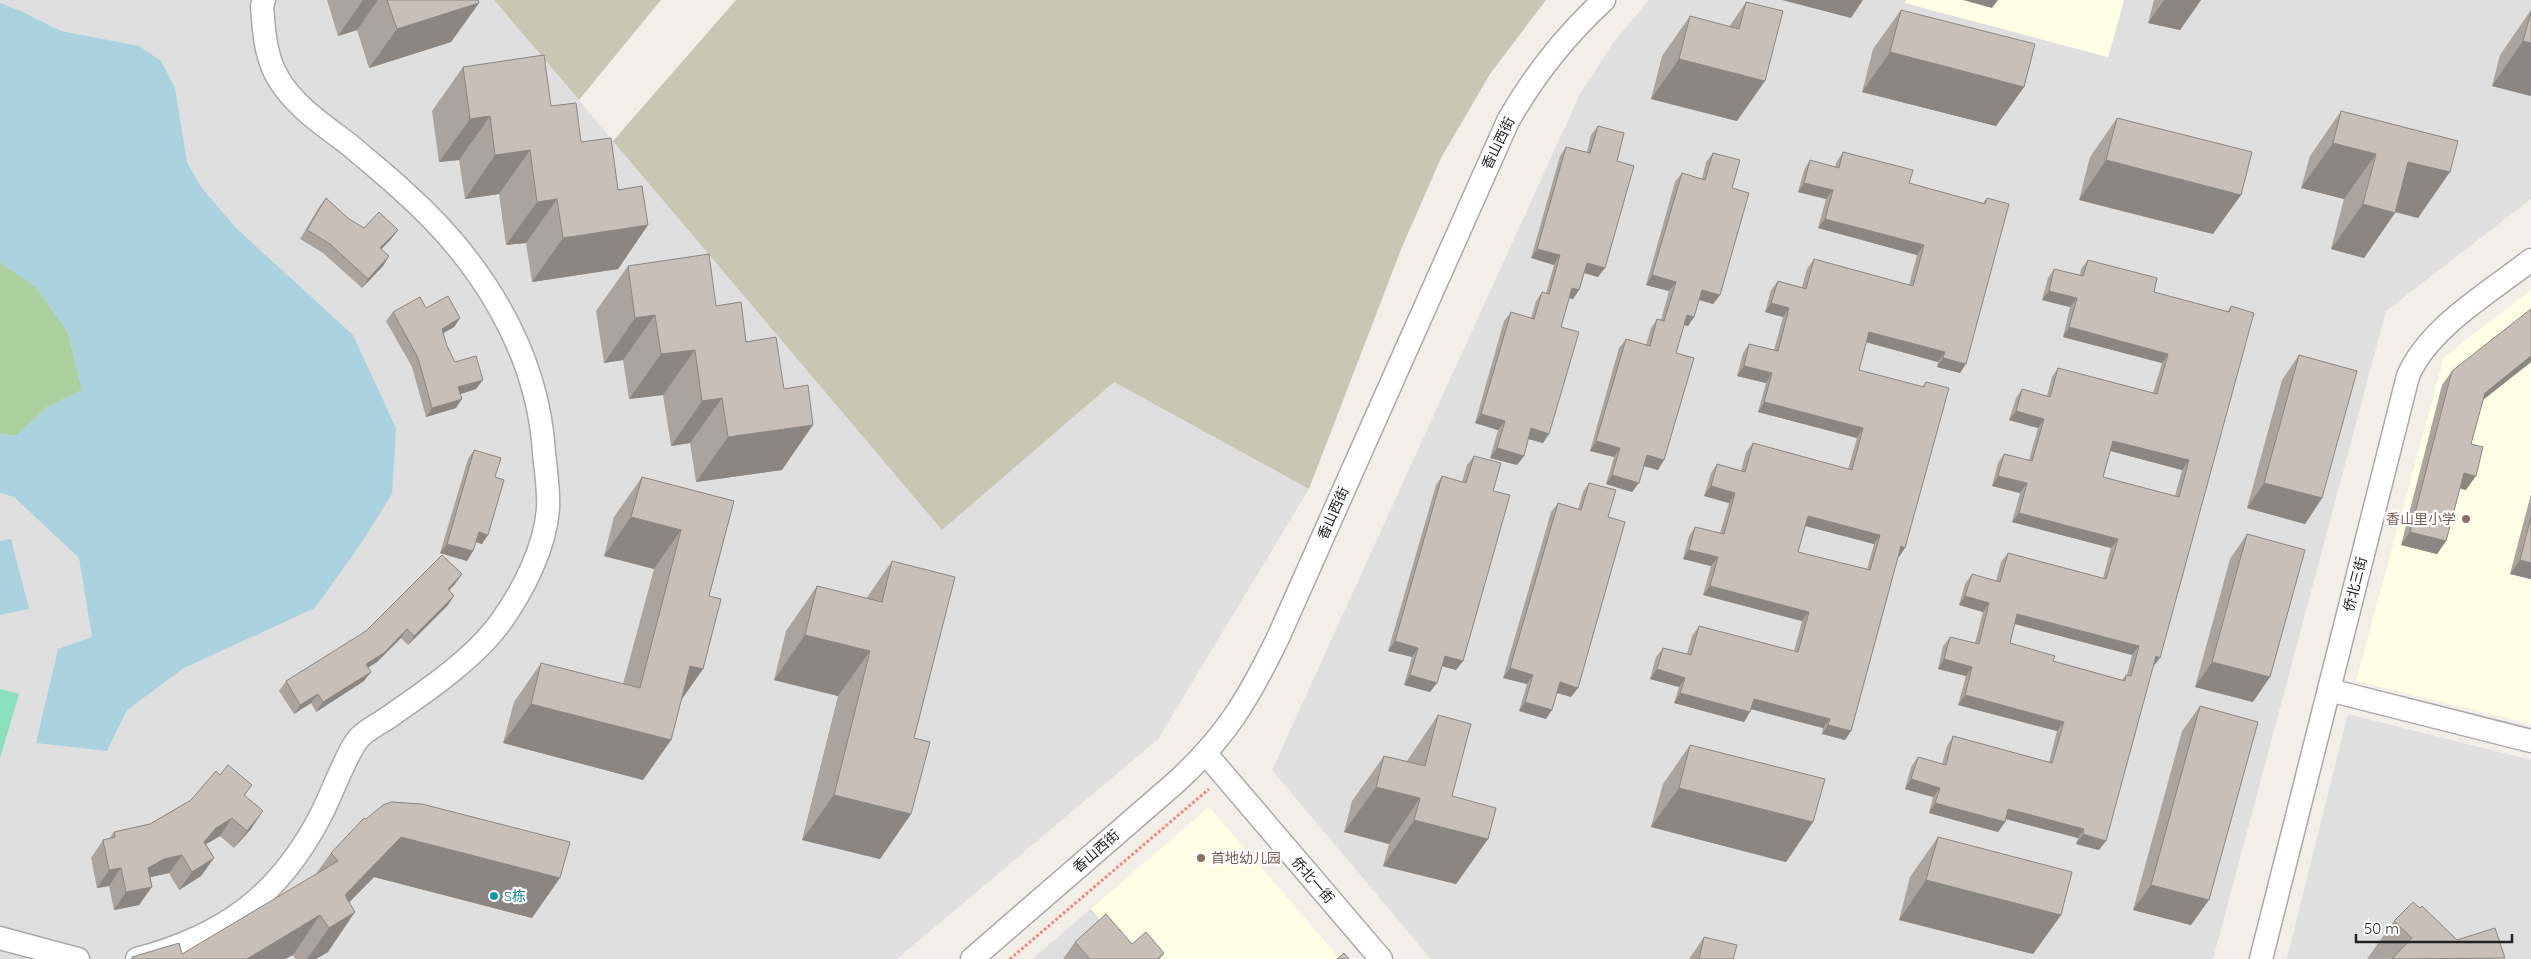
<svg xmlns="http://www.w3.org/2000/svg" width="2531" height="959" viewBox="0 0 2531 959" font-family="Quicksand,'Noto Sans SC',sans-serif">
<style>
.residential{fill:#e0dfdf}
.education{fill:#ffffe5}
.construction{fill:#c7c7b4}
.forest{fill:#add19e}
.pitch{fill:#88e0be}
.water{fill:#aad3df}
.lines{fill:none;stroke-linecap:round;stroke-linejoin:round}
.minor-casing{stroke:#a9a9a9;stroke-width:25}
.path{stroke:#fa8072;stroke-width:3;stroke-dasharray:2.5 2.5;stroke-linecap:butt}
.minor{stroke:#fff;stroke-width:22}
.wall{fill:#aba49e;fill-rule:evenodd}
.shaded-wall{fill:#8b8681}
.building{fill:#c7bfb8;stroke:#8b8681;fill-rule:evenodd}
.education-dot{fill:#8d6e63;stroke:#fff;stroke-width:2}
.culture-dot{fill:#0f9aa8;stroke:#fff;stroke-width:2}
.labels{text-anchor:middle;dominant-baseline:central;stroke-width:4.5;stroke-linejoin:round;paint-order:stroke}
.street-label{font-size:14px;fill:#222;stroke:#fff}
.education-label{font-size:14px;fill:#785e54;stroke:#fff;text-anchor:end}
.culture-label{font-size:14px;fill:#0d838f;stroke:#fff;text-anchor:start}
</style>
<rect width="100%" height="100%" fill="#f2efe9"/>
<g class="residential">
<polygon points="0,0 494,0 942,529 1114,382 1309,489 1158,739 897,959 0,959"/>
<polygon points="1649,0 1906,0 1905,3 2108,57 2124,0 2531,0 2531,199 2386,311 2213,959 1431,959 1272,770 1580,94 1613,43"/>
<polygon points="2348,714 2531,760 2531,959 2287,959"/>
<polygon points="1091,909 1134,959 1032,959"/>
</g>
<g class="education">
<polygon points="1906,0 2124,0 2108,57 1905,3"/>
<polygon points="2531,290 2531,724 2356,681 2444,357"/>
<polygon points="1209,807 1340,959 1134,959 1091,909"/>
</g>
<g class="construction">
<polygon points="494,0 661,0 579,100"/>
<polygon points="736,0 1546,0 1490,74 1441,158 1402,247 1309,489 1114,382 942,530 613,141"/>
</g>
<polygon class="forest" points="0,262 36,287 68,332 82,390 47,407 16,436 0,434"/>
<polygon class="pitch" points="0,689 19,694 0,758"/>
<g class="water">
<polygon points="0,3 21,11 61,31 139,46 161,61 175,88 187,162 201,187 236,228 353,335 396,428 392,494 360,545 315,608 184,668 127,710 107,751 36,743 58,649 92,637 79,558 14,497 0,493 0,434 16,436 47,407 82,390 68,332 36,287 0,262"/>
<polygon points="11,539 29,609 0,615 0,541"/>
</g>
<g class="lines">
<g class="minor-casing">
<g id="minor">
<polyline points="2329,690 2531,741"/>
<polyline points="1206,754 1381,959"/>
<polyline points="0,938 78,959"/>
<path d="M137,959C224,936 279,896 321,815C330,798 349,747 360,737C370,727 385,721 396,712C431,688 475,657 500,623C523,591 545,548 548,509C549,491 546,471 544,453C538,350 479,258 403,191C386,175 368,161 351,146C325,126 295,107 278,78C265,56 264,31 262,6L264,0"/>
<path d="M972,959L1174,784C1225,738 1247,701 1277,640L1508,121C1534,75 1565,36 1604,0"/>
<path d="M2261,959L2408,376C2428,328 2490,292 2531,260"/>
</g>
</g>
<polyline class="path" points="1010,959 1209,789"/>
<use href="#minor" class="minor"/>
</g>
<g class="wall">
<polygon points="327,0 478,0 479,3 451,42 369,68 357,30 338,36"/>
<polygon points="2154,0 2201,0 2180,30 2148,23"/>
<polygon points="1746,2 1737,121 1651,99 1662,56 1690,16 1729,27"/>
<polygon points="1901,10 2024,87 1996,126 1862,92 1873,49"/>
<polygon points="2531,10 2531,96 2492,86 2500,55"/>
<polygon points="463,67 551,106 581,142 618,190 648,225 618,269 532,282 526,243 506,245 499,194 465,199 459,160 439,162 432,111"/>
<polygon points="2341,111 2458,141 2418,218 2395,212 2364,258 2331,249 2344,199 2301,188 2310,156"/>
<polygon points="2117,118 2213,234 2079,200 2090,157"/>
<polygon points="1598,126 1617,161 1598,277 1584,273 1579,290 1573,299 1569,298 1561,327 1543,443 1528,439 1524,456 1517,465 1490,458 1498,430 1475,423 1504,321 1511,312 1531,318 1536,301 1542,292 1546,293 1554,265 1531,258 1560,156 1566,147 1587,152 1591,135"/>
<path d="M1843,152L1909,183L1983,203L1987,198L1960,373L1937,367L1938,362L1866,342L1859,370L1922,387L1926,382L1905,548L1898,557L1851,731L1845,740L1822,734L1823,728L1751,709L1744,722L1674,703L1679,687L1650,679L1656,657L1663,648L1687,654L1692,636L1699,626L1794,651L1802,621L1703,595L1711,566L1683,559L1689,536L1695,527L1720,533L1729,503L1704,496L1711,473L1717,464L1741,471L1746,452L1753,443L1848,469L1857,438L1758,412L1766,383L1737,376L1743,353L1749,344L1774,350L1783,317L1765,312L1771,290L1778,281L1802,287L1807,269L1814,259L1909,285L1917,255L1818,228L1826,199L1798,192L1804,170L1810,160L1835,167L1837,161ZM1805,526L1874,544L1867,569L1798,552Z"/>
<polygon points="1713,153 1732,188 1720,295 1713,304 1699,300 1694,317 1688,326 1684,325 1676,353 1658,470 1644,466 1632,492 1606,484 1614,457 1590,451 1619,348 1626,339 1646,345 1651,328 1657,319 1661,320 1669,291 1646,285 1675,182 1682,173 1702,179 1706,162"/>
<polygon points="326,198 349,219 364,228 398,230 391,239 381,249 389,256 383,266 362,288 323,253 300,239 319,207"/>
<path d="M2088,260L2154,292L2227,312L2231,306L2153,667L2099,850L2076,844L2078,838L2006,819L2005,822L1998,832L1929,813L1933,797L1905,789L1911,767L1918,757L1942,764L1947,746L1953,736L2049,762L2057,731L1958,705L1966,676L1938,669L1943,646L1950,637L1975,643L1983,612L1959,605L1965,584L1972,574L1996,581L2001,562L2008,553L2103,578L2111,548L2012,522L2020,493L1992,486L1998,463L2004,454L2029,460L2038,428L2009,420L2016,398L2022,389L2047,396L2052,377L2058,368L2153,393L2162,363L2063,337L2070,307L2042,300L2048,278L2054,269L2080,275L2081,269ZM2110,451L2182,470L2175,496L2103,477ZM2015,624L2132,655L2127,675H2126L2122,680L2053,661L2010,643Z"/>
<polygon points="628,266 716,306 746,342 782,470 696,482 690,443 671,446 663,395 629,399 623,360 604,363 596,311"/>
<polygon points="426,308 460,318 454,327 443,333 447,346 455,362 476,389 460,394 456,408 426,417 412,367 386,321 393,312"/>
<polygon points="2299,355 2322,498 2305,524 2247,508 2282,380"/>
<polygon points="2531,362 2483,400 2471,444 2466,490 2460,488 2446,541 2437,554 2401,545 2442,385 2452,371"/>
<polygon points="474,450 495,477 482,544 476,542 473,551 467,561 440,553 468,459"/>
<polygon points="1474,456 1493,491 1463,661 1456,670 1442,666 1430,692 1404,685 1412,657 1388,651 1436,485 1442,476 1462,482 1467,465"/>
<polygon points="642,477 734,501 709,596 703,669 681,700 671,740 643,780 503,743 514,702 541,663 623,684 654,569 604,556 614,517"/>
<polygon points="1589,483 1608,517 1571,697 1557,693 1546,719 1519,711 1527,684 1503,678 1551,512 1558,503 1578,509 1583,492"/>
<polygon points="2531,494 2531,579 2510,574"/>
<polygon points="2247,534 2253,702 2195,687 2230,559"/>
<polygon points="892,561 914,738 911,814 880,859 802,840 838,696 774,680 786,631 817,586 866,599"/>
<polygon points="462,574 455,584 449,590 448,605 408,645 401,638 377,662 368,668 364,681 316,712 311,703 294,714 279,691 286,681"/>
<polygon points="2200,706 2191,925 2133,910 2182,731"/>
<polygon points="1438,715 1452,796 1488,839 1456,884 1383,866 1389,844 1344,832 1352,801 1384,756 1407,761"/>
<polygon points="1690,745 1813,822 1786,862 1651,827 1663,784"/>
<polygon points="220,775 252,785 245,795 251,829 234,848 220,836 206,844 214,858 201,876 179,890 169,873 151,877 150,878 139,905 114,910 109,886 97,888 91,858 103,840 109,839 114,832 150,824 191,800"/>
<polygon points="366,819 532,918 374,877 349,902 328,952 316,959 295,959 293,955 285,959 131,959 132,957 182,954 315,875 331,853"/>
<polygon points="1938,837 2061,915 2033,954 1899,920 1910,877"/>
<polygon points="2420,908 2457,940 2505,958 2367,959 2394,921"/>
<polygon points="1704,937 1733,959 1689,959"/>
<polygon points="1075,942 1132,944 1164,953 1160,959 1063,959"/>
</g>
<g class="shaded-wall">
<polygon points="363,0 378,0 357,30 338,36"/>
<polygon points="1782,0 1863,0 1851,18"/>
<polygon points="1963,0 1998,0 1992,8"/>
<polygon points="2164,0 2201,0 2180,30 2148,23"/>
<polygon points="479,3 451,42 369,68 397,29"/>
<polygon points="2523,41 2531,43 2531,96 2492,86"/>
<polygon points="1890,52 2024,87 1996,126 1862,92"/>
<polygon points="1679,59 1765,81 1737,121 1651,99"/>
<polygon points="490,116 459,160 439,162 470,119"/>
<polygon points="2333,143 2376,154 2344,199 2301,188"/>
<polygon points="530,150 499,194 465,199 495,155"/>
<polygon points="2106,160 2241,195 2213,234 2079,200"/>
<polygon points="2408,162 2450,172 2418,218 2377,207"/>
<polygon points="1804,183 1833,190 1826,199 1798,192"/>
<polygon points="557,199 526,243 506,245 537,202"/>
<polygon points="2363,204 2395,213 2364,258 2331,249"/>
<polygon points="1825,219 1924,245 1917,255 1818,228"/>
<polygon points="648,225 618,269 532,282 563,238"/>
<polygon points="398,230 391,239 374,257 380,248"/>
<polygon points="1537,249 1560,255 1554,265 1531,258"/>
<polygon points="389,256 383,266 362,288 368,279"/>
<polygon points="1587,263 1605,268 1598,277 1581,272"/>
<polygon points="1652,275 1676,282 1669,291 1646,285"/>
<polygon points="1572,288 1579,290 1573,299 1566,297"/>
<polygon points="1702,290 1720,295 1713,304 1696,299"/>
<polygon points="2049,291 2077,298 2070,307 2042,300"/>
<polygon points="1771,303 1789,308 1783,317 1765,312"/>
<polygon points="655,315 623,360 604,363 635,318"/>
<polygon points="1687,315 1694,317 1688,326 1681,324"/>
<polygon points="460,318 454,327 435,338 442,329"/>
<polygon points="2069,327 2168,354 2162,363 2063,337"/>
<polygon points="1869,332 1945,352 1938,362 1862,341"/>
<polygon points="695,350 663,395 629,399 661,354"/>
<polygon points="2531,356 2531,362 2475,406 2485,393"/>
<polygon points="1943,358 1966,364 1960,373 1937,367"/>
<polygon points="1744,366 1772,373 1766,383 1737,376"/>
<polygon points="483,380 476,389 452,397 458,387"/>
<polygon points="722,398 690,443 671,446 702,401"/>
<polygon points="462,399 456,408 426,417 432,408"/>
<polygon points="1764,402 1863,428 1857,438 1758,412"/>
<polygon points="2016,411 2044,419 2038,428 2009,420"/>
<polygon points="1481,414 1505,421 1498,430 1475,423"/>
<polygon points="813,425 782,470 696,482 728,437"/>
<polygon points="1531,428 1549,434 1543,443 1525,438"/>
<polygon points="1596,441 1620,448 1614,457 1590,451"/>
<polygon points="2113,441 2189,460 2182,470 2107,450"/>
<polygon points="1497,448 1524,456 1517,465 1490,458"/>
<polygon points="1647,455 1664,460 1658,470 1640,465"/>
<polygon points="2464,473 2476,476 2466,490 2454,487"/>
<polygon points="1612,475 1639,483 1632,492 1606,484"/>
<polygon points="1998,476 2027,483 2020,493 1992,486"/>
<polygon points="2264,483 2322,498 2305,524 2247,508"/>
<polygon points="1711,486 1735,493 1729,503 1704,496"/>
<polygon points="2019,513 2118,539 2111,548 2012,522"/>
<polygon points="1808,516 1880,535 1874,544 1802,525"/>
<polygon points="631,517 681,530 654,569 604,556"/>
<polygon points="479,532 488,535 482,544 472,541"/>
<polygon points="2410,532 2446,541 2437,554 2401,545"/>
<polygon points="447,544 473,551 467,561 440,553"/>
<polygon points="1901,546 1905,548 1899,557 1895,556"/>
<polygon points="1689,550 1718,557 1711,566 1683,559"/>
<polygon points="2520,560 2531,563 2531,579 2510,574"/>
<polygon points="462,574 455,584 441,598 448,589"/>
<polygon points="1710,586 1809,612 1802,621 1703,595"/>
<polygon points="454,596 448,605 408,645 414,636"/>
<polygon points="1965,596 1989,603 1983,612 1959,605"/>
<polygon points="2017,614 2139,646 2132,655 2011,623"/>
<polygon points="407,629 401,638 377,662 359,673 366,664"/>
<polygon points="805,635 870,651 838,696 774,680"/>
<polygon points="1395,641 1418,648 1412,657 1388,651"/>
<polygon points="1445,656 1463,661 1456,670 1438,665"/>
<polygon points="2156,656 2160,658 2153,667"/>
<polygon points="1944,659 1972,667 1966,676 1938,669"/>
<polygon points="2212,662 2270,677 2253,702 2195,687"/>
<polygon points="690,666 703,669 675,709"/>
<polygon points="1510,668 1533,675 1527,684 1503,678"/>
<polygon points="1657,669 1685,678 1679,687 1650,679"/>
<polygon points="371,672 364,681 316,712 323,702"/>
<polygon points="1410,675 1437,683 1430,692 1404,685"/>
<polygon points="1560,682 1578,688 1571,697 1554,692"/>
<polygon points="1680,693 1750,712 1744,722 1674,703"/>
<polygon points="318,694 311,703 294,714 300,705"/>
<polygon points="1965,695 2064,722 2057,731 1958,705"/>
<polygon points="1754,699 1830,719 1823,728 1747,708"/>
<polygon points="1525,702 1552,710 1546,719 1519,711"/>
<polygon points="531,704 671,740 643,780 503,743"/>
<polygon points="1828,725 1851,731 1845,740 1822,734"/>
<polygon points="1911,779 1940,788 1933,797 1905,789"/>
<polygon points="1376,787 1420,798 1389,844 1344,832"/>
<polygon points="1679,788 1813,822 1786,862 1651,827"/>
<polygon points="834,795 911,814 880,859 802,840"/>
<polygon points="1935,803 2005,822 1998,832 1929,813"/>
<polygon points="2008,809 2084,829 2078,838 2002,818"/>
<polygon points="263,811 251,829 234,848 247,831"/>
<polygon points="232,818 220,836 203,846 204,842 216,828"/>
<polygon points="1414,820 1488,839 1456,884 1383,866"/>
<polygon points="2083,834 2106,841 2099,850 2076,844"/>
<polygon points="401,837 560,878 532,918 374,877 327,925 345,895"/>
<polygon points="182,855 169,873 151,877 135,886 148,868 164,859"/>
<polygon points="214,858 201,876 179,890 192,872"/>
<polygon points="121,868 109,886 97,888 109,870"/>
<polygon points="1926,880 2061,915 2033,954 1899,920"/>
<polygon points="2151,885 2209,900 2191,925 2133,910"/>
<polygon points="152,887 139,905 114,910 126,892"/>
<polygon points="355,912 328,952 316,959 307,959 329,928"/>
<polygon points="320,915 293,955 285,959 247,959"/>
</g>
<g class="building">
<polygon points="387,0 478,0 479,3 397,29"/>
<polygon points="1746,2 1783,11 1765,81 1679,59 1690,16 1739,29"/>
<polygon points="1901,10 2035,44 2024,87 1890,52"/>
<polygon points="2531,12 2531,43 2523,41"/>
<polygon points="544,55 551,106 576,103 581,142 611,138 618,190 642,186 648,225 563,238 557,199 537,202 530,150 495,155 490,116 470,119 463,67"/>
<polygon points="2341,111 2458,141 2450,172 2408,162 2395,213 2363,204 2376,154 2333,143"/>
<polygon points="2117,118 2252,152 2241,195 2106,160"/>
<polygon points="1598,126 1624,133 1617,161 1634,166 1605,268 1587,263 1579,290 1572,288 1561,327 1579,332 1549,434 1531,428 1524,456 1497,448 1505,421 1481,414 1511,312 1534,319 1542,292 1549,294 1560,255 1537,249 1566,147 1590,153"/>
<path d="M1843,152L1913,170L1909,183L1985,204L1987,198L2009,204L1966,364L1943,358L1945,352L1869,332L1859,370L1924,387L1926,382L1949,388L1905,548L1901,546L1851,731L1828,725L1830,719L1754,699L1750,712L1680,693L1685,678L1657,669L1663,648L1691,655L1699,626L1798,652L1809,612L1710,586L1718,557L1689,550L1695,527L1724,534L1735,493L1711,486L1717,464L1745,472L1753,443L1852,470L1863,428L1764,402L1772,373L1744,366L1749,344L1778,351L1789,308L1771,303L1778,281L1806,289L1814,259L1913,286L1924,245L1825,219L1833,190L1804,183L1810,160L1839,168ZM1808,516L1880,535L1870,570L1798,552Z"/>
<polygon points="1713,153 1740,160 1732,188 1749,193 1720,295 1702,290 1694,317 1687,315 1676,353 1694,358 1664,460 1647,455 1639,483 1612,475 1620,448 1596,441 1626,339 1650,346 1657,319 1664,321 1676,282 1652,275 1682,173 1705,180"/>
<polygon points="326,198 349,219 364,228 379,212 398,230 380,248 389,256 368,279 330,244 307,230"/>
<polygon points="709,254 716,306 741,302 746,342 776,337 784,389 808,385 813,425 728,437 722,398 702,401 695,350 661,354 655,315 635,318 628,266"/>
<path d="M2088,260L2157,278L2154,292L2229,312L2231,306L2254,313L2160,658L2156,656L2106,841L2083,834L2084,829L2008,809L2005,822L1935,803L1940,788L1911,779L1918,757L1946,765L1953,736L2052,763L2064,722L1965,695L1972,667L1944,659L1950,637L1979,644L1989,603L1965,596L1972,574L2000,582L2008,553L2106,579L2118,539L2019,513L2027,483L1998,476L2004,454L2032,461L2044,419L2016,411L2022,389L2050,397L2058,368L2157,394L2168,354L2069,327L2077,298L2049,291L2054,269L2083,276ZM2113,441L2189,460L2179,497L2103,477ZM2017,614L2139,646L2131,676L2126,675L2125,681L2053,661L2055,656L2010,643Z"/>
<polygon points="448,296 460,318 442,329 447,346 455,362 476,356 483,380 458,387 462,399 432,408 418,358 393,312 420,297 426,308"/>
<polygon points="2531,309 2531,356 2485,393 2471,444 2483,447 2476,476 2464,473 2446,541 2410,532 2452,371"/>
<polygon points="2299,355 2357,371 2322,498 2264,483"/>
<polygon points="474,450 501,458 495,477 504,480 488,535 479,532 473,551 447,544"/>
<polygon points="1474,456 1501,463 1493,491 1510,495 1463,661 1445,656 1437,683 1410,675 1418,648 1395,641 1442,476 1466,483"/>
<polygon points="642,477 734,501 709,596 721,599 703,669 690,666 671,740 531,704 541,663 640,688 681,530 631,517"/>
<polygon points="1589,483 1616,490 1608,517 1625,522 1578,688 1560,682 1552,710 1525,702 1533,675 1510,668 1558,503 1581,510"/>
<polygon points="2531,517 2531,563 2520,560"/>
<polygon points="2247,534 2305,550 2270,677 2212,662"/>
<polygon points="442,555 462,574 448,589 454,596 414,636 407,629 384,653 366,664 371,672 323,702 318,694 300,705 286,681 366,631"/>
<polygon points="892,561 955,577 914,738 930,742 911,814 834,795 870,651 805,635 817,586 882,602"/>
<polygon points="2200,706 2258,722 2209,900 2151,885"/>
<polygon points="1438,715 1471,724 1452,796 1496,808 1488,839 1414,820 1420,798 1376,787 1384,756 1425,766"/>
<polygon points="1690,745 1825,779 1813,822 1679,788"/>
<polygon points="228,765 252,785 244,795 263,811 247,831 232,818 216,828 204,842 214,858 192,872 182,855 164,859 148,868 152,887 126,892 121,868 109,870 103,840 115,837 114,832 150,824 191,800 216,771 220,775"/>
<polygon points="391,802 422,804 570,842 560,878 401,837 345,895 355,912 329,928 320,915 247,959 133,959 132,957 179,943 182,954 338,861 331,853 364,818 366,819 383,805"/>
<polygon points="1938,837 2072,872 2061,915 1926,880"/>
<polygon points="2413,902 2420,908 2422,906 2457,940 2495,928 2505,958 2392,959 2412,938 2394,921"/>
<polygon points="1106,914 1132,944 1146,932 1164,953 1157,959 1090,959 1075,942"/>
<polygon points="1704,937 1737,945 1733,959 1699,959"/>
<polygon points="1344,953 1349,959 1337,959"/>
</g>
<g class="education-dot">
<circle cx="2466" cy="519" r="5"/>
<circle cx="1201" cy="858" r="5"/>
</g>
<circle class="culture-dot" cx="494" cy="896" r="5"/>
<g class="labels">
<g class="street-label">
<text transform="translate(1498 143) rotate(-64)">香山西街</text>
<text transform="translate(1333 513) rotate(-66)">香山西街</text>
<text transform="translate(2355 584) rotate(-76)">侨北三街</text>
<text transform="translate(1096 851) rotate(-41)">香山西街</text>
<text transform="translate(1313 880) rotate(49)">侨北一街</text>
</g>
<g class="education-label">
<text x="2456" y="519">香山里小学</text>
<text x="1211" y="858" text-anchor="start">首地幼儿园</text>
</g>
<g class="culture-label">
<text x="504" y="896">S栋</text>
</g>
</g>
<path d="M2356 934v8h156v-8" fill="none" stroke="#222222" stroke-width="2.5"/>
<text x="2364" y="934" font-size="15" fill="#222222" stroke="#ffffff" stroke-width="4" paint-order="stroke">50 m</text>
</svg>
